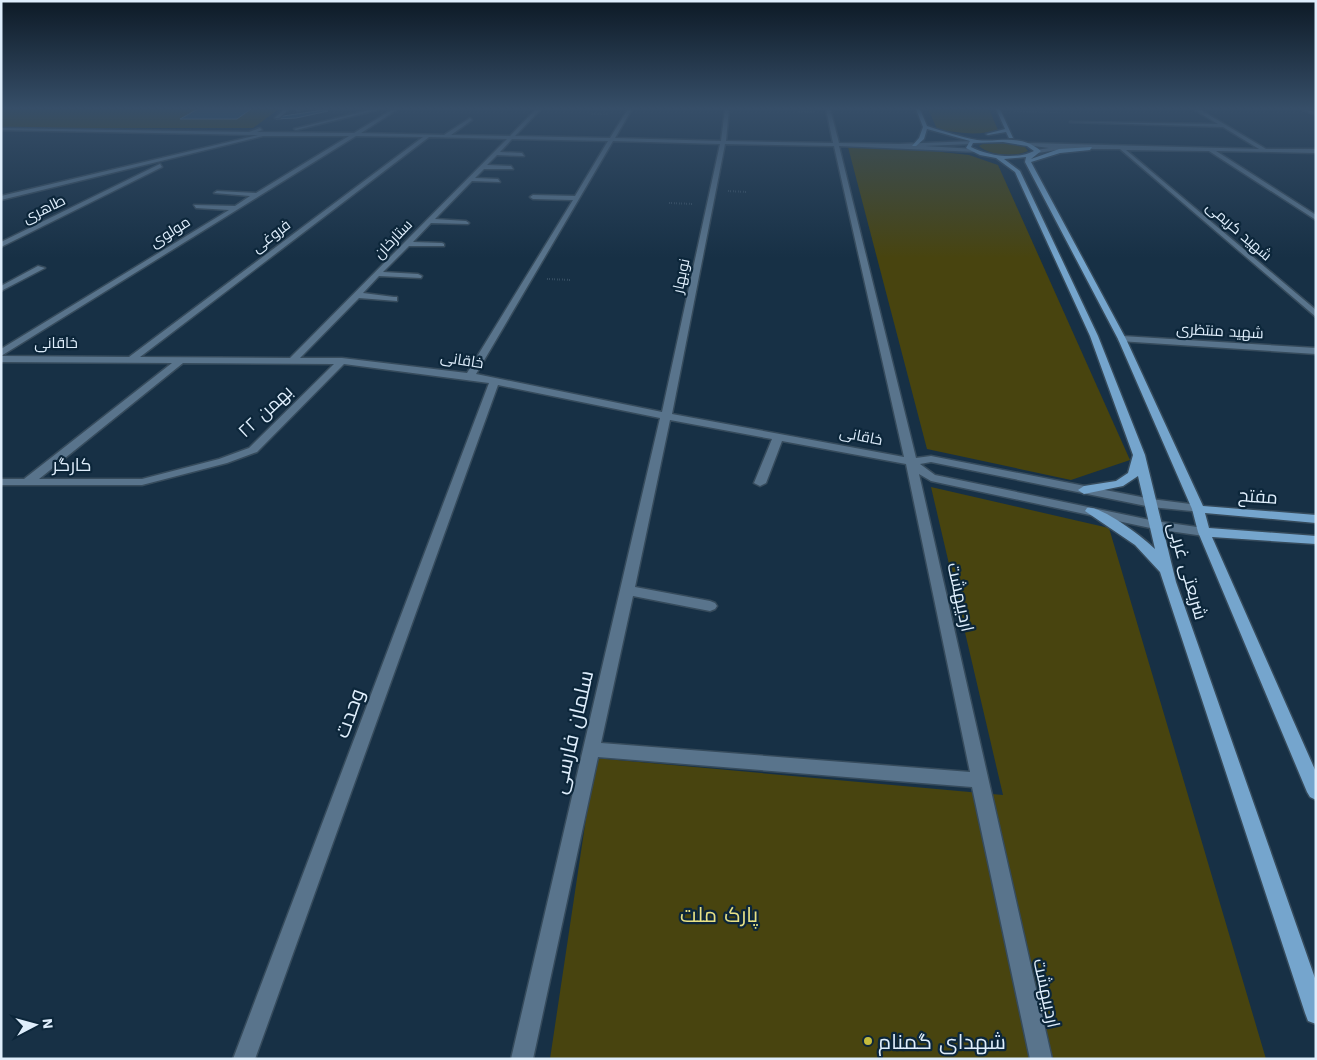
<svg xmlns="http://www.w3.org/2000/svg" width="1317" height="1060" viewBox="0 0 1317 1060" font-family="'Work Sans',Cairo,sans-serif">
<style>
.green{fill:#48440f}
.building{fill:#1e5178;stroke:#6a869e}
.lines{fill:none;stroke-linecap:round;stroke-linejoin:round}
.minor-casing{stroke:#364b5c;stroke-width:3}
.major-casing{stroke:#364b5c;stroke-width:3}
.path-far1{stroke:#556b7e;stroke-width:1;stroke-dasharray:0.5 1;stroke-linecap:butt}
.path{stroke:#556b7e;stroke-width:2;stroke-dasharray:0.5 2;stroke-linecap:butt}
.minor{fill:#59748c;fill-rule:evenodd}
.major{fill:#75a5cd;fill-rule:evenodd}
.poi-dot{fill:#c5bc3d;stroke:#0c263a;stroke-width:2}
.labels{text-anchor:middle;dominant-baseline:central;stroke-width:4.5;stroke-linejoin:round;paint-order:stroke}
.far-street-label{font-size:15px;fill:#dfeefc;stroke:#0c263a}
.street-label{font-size:18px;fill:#dfeefc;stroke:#0c263a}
.near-street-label{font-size:21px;fill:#dfeefc;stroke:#0c263a}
.near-park-label{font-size:21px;fill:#e7e186;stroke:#0c263a}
.near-poi-label{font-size:21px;fill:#dfeefc;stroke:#0c263a;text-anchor:start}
</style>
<rect width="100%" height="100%" fill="#173045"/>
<g class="green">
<polygon points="1,109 279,109 253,128 1,128"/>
<path d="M928,109H989L998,130C978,136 958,133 937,129Z"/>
<path d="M1005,142L1025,147L1028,151C1016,157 989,156 979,146L984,143Z"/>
<polygon points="848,147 923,150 969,155 998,165 1130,460 1071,480 927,449"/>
<polygon points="931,487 1109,528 1266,1059 550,1059 595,758 1003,795"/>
</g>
<g class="building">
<polygon points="198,109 251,109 237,119 180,119"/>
<polygon points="324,110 328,111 296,118 276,119 283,116"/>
</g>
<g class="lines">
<g class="minor-casing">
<g id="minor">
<polygon points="284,109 289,109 279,118 275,118"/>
<polygon points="303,109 298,111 296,110 296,109"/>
<polygon points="373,109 381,109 296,130 294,129"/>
<path d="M393,109H398L361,133L444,135L470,118L472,120L451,135L510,136L536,109H541L515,136L610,138L628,109H632L615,138L721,141L725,109H729L726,141L833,143L826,109H830L839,143L899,144L973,141L971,144L925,146L975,149L977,152L839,146L916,458L931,456L1151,499L1198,505L1202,506L1204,509L1202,512L1151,507L931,462L920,464L935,475L1155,521L1204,528L1210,532L1204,536L1155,529L931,481L919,474L1052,1059H1030L972,787L598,757L533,1059H511L660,418L498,385L255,1059H233L489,383L344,364L257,452L227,463L142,485H1V479H24L172,363L1,362V356L129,357L423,137L356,136L1,356V349L229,210L196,208L194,205L235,206L250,196L214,193L217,191L256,193L349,136H263L1,200V196L258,135L1,130V128L249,132L260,128L262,130L257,132L354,133ZM429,137L507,139L290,358L140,357ZM512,139L608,141L575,196L533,195L530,197L533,199L573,200L467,373L342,358H300L359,298L397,301V297H394L363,293L379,276L421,278L422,276L418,274L383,272L409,246H444V244L442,243L413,242L431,223L468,224L469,223L466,221L435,219L472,181L500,182L498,179L475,178L484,169H513L511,166L487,165L497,155L524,156L522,153L500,152ZM613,141L720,144L662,412L476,374ZM725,144L834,146L904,457L672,414ZM183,363L334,364L249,448L219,459L142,479H39ZM670,420L772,439L754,483L760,486L766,483L782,441L906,464L970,772L601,743L633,596L710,611L715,609L717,606L715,603L710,601L635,587Z"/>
<polygon points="1193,109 1199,109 1266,149 1316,149 1316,153 1216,151 1316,215 1316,220 1209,151 1126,150 1316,310 1316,317 1120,149 1063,149 1038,153 1036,150 1049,148 1026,145 1029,143 1259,149 1223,127 1070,122 1218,124"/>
<polygon points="1303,109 1316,112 1316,115 1303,110"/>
<polygon points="160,164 162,167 1,247 1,242"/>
<polygon points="38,266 45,268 1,291 1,286"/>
<polygon points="1122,336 1316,348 1316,354 1119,341 1118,339"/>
</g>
</g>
<g class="major-casing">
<g id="major">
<path d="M916,109H920L927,126C943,131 960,137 977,140C999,143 1020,133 1041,151L1031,159L1059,149L1092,147L1090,150L1060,153L1031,162L1126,339L1203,506L1316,515V523L1205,513L1209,528L1316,536V544L1212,537L1316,772V800L1310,797L1307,792L1198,532L1192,509L1118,339L1025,162L1026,157L1004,159L1020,171L1098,336L1145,455L1176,582L1316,981V1024L1308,1021L1305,1013L1160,572L1135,545L1085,511L1087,508C1101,505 1144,538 1155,549L1138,476L1123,486L1084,494L1078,490L1084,486L1116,481L1128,473L1133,455L1090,336L1015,172L996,158L980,155L966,148L970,141L927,129L924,139L916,146H912L919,138L923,127ZM1003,142L1027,146L1034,151C1017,160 988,156 971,147L973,143Z"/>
<polygon points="996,109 1000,109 1013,138 1009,138 1006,132 988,135 986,134 1005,129"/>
</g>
</g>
<g class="path-far1">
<polyline points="1014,111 1061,113"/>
<polyline points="798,112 815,112"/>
<polyline points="591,114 609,114"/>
</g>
<g class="path">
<polyline points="728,191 747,192"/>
<polyline points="669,203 694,204"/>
<polyline points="547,279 572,280"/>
</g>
<use href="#minor" class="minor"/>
<use href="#major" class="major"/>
</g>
<linearGradient id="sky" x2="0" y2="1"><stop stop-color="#0d1a26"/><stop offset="0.42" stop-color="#364e68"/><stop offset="1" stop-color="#364e68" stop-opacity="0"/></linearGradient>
<rect width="1317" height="258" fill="url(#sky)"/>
<circle class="poi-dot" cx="868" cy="1041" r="5"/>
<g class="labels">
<g class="far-street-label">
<text transform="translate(44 209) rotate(-26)">طاهری</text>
<text transform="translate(1239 231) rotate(41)">شهید کریمی</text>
<text transform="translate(170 232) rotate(-32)">مولوی</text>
<text transform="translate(271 236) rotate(-37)">فروغی</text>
<text transform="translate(393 239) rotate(-46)">ستارخان</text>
<text transform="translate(681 276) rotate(-78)">نوبهار</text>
<text transform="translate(1220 331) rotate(3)">شهید منتظری</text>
<text x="56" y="343">خاقانی</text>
<text transform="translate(462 360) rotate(9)">خاقانی</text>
<text transform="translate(861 436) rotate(11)">خاقانی</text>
</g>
<g class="street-label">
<text transform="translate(265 411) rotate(-43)">۲۲ بهمن</text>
<text x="72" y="464">کارگر</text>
<text transform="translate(1258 496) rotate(4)">مفتح</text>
<text transform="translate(1188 571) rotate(74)">شریعتی غربی</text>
<text transform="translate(961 597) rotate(78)">اردیبهشت</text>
<text transform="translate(1047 993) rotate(78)">اردیبهشت</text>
</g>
<g class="near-street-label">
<text transform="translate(349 713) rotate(-70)">وحدت</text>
<text transform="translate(572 732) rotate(-77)">سلمان فارسی</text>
</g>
<g class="near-park-label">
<text x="719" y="914">پارک ملت</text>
</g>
<g class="near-poi-label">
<text x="878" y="1041">شهدای گمنام</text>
</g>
</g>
<rect width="1317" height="1060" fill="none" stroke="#dfeefc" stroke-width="5"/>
<g transform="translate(35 1025) rotate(84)" stroke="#0c263a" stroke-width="4" paint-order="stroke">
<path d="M0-4L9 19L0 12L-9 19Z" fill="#dfeefc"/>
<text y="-8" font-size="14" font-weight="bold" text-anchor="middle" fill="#dfeefc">N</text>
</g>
</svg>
